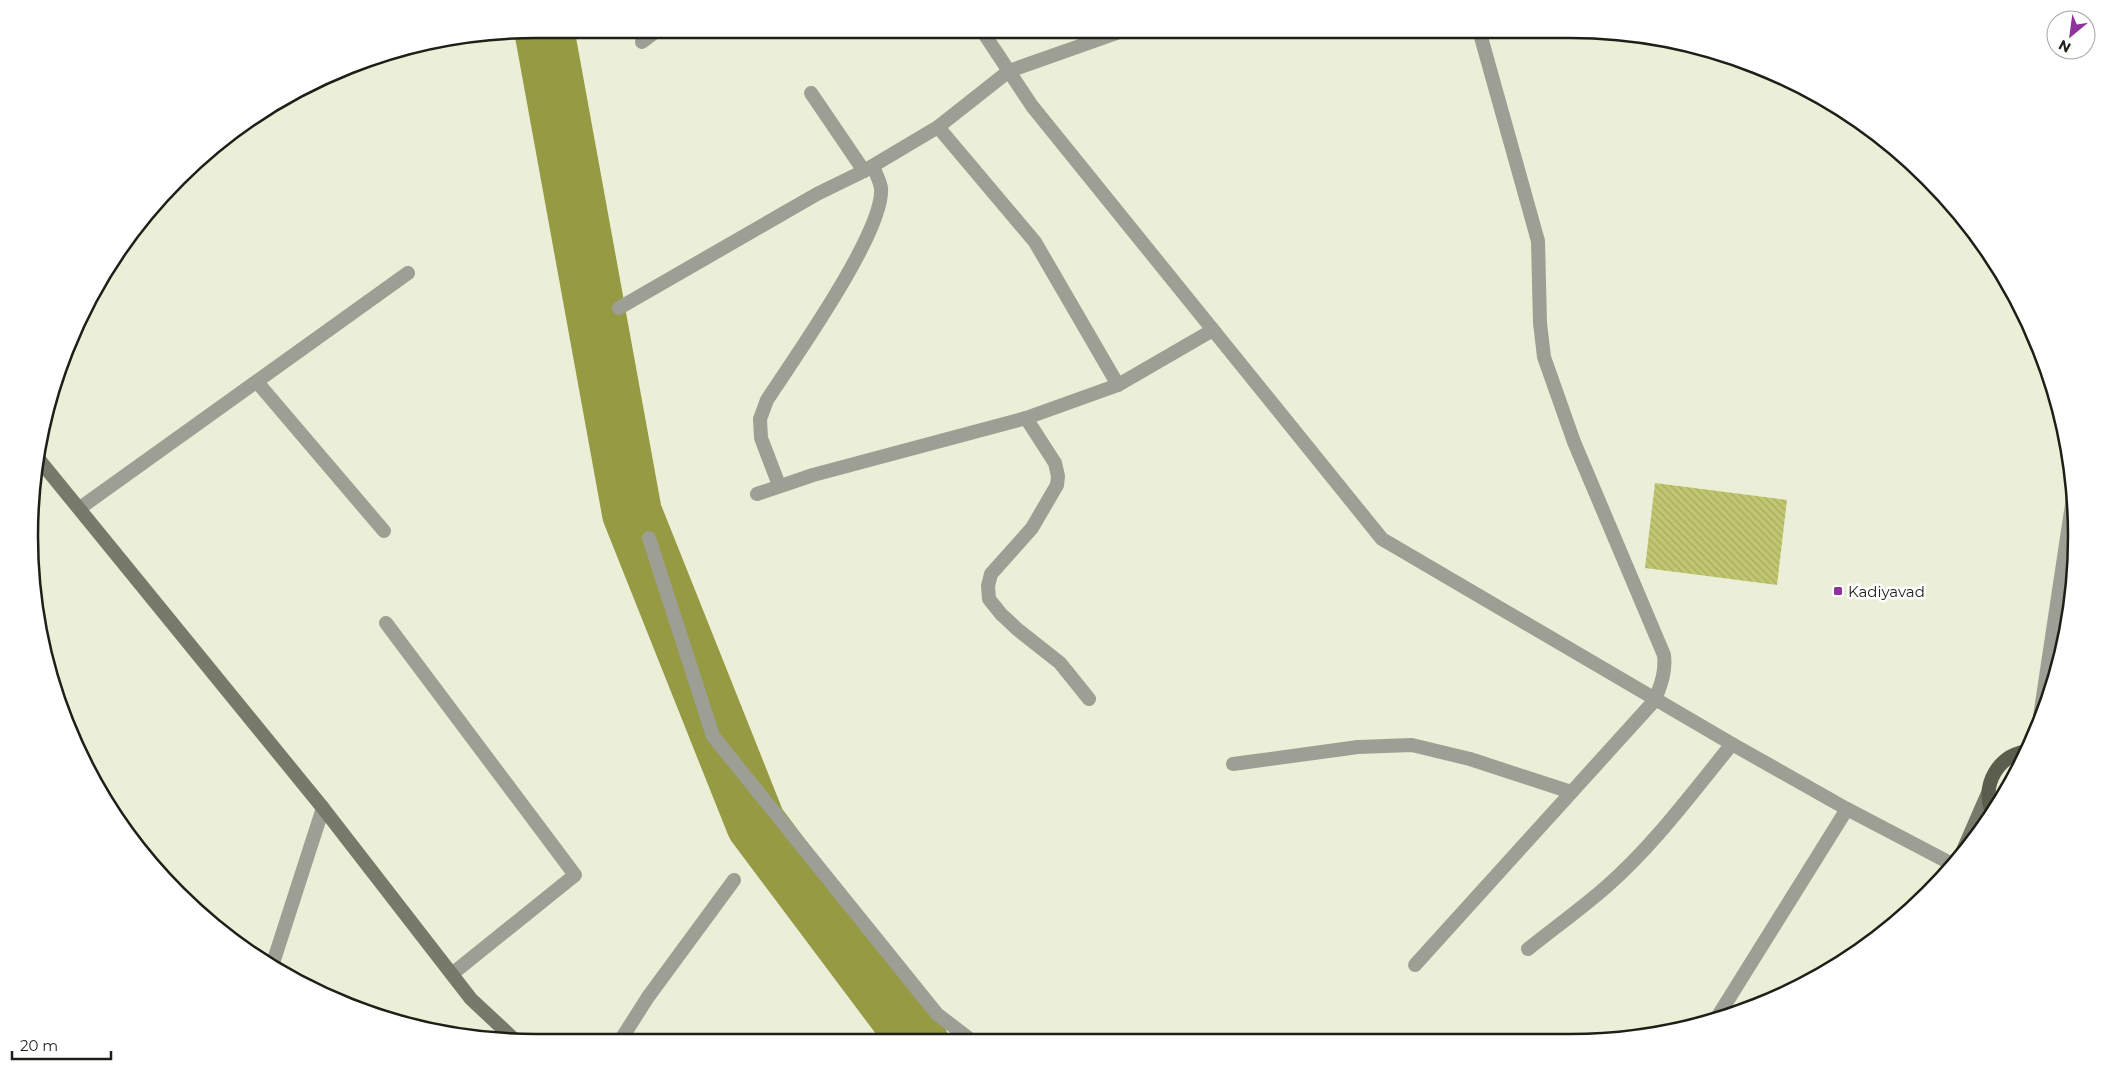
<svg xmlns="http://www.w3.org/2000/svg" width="2106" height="1071" viewBox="0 0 2106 1071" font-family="Montserrat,sans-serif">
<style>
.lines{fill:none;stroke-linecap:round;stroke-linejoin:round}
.river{stroke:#959a43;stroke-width:60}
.building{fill:url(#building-back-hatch)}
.service{stroke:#9d9e94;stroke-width:14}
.minor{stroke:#9d9e94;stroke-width:14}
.tertiary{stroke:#9d9e94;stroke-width:14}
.secondary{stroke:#77796a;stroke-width:14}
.primary{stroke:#5c5e4d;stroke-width:14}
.poi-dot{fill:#8f329c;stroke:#fff;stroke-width:2}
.labels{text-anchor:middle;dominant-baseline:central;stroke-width:5;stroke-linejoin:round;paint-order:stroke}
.poi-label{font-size:15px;fill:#1e1f17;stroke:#fff;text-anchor:start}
.rim{fill:none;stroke:#1e1f17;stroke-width:2.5}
</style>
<defs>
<pattern id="building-back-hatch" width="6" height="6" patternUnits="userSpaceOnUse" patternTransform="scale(1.25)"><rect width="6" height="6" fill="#c1c770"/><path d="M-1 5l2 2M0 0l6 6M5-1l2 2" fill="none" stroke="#a5aa60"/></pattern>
</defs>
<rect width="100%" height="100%" fill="#ecefd7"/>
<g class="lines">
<polyline class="river" points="544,29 632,513 756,824 918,1040"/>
</g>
<polygon class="building" points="1655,483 1787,500 1777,585 1645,568"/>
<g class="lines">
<g class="service">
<path d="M1479,30L1538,241L1540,323L1544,357L1574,442L1664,655C1666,672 1661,684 1655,700"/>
<polyline points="1233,764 1358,747 1412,745 1470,759 1571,792"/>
</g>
<g class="minor">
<polyline points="981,29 1032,106 1382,539 1732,744 1847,809 1952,864"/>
<polyline points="642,42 659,29"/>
<polyline points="811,93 864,171"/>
<polyline points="938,127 1035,242 1118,385"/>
<polyline points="619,308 817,194 864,171 938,127 1009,71 1128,29"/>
<polyline points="257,382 384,531"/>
<polyline points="1026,418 1055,463 1058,476 1057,485 1032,528 991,574 988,586 989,599 1001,614 1017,629 1060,663 1089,699"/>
<path d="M779,485L761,438L760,419L767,400C793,360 885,231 881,188C880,181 875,172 873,166"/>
<polyline points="757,494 813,475 1026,418 1118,385 1213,330"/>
<polyline points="80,508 408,273"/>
<polyline points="649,538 713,736 937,1014 971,1040"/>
<polyline points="386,623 575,875 452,974"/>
<path d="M1528,949C1554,928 1581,909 1606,887C1654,845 1692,793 1732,744"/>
<polyline points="1415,965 1655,700"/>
<polyline points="272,966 323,808"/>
<polyline points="1718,1016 1847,809"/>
<polyline points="620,1041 648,997 734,880"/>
</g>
<polyline class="tertiary" points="2039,723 2074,491"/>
<g class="secondary">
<polyline points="36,456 323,808 471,999 516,1041"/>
<polyline points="1961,855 1988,793"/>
</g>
<path class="primary" d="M1992,812C1981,783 1999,755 2028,751"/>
</g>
<rect class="poi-dot" x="1833" y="586" width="10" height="10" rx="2.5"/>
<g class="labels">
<g class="poi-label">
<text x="1848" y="591">Kadiyavad</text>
</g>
</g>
<path d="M0 0H2106V1071H0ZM536 38H1570A498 498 0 0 1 2068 536V536A498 498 0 0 1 1570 1034H536A498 498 0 0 1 38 536V536A498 498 0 0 1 536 38Z" fill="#fff" fill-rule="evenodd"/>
<path class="rim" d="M536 38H1570A498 498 0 0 1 2068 536V536A498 498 0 0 1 1570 1034H536A498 498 0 0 1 38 536V536A498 498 0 0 1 536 38Z"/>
<g transform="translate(2071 35) rotate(209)"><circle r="24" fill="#ffffff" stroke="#a5a5a2"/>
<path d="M0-4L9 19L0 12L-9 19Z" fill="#8f329c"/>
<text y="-8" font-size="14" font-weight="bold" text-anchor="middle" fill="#1e1f17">N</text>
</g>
<path d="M12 1051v8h99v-8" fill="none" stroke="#1e1f17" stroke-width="2.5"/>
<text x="20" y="1051" font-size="15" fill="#1e1f17" stroke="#ffffff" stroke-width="4" paint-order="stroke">20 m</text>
</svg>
